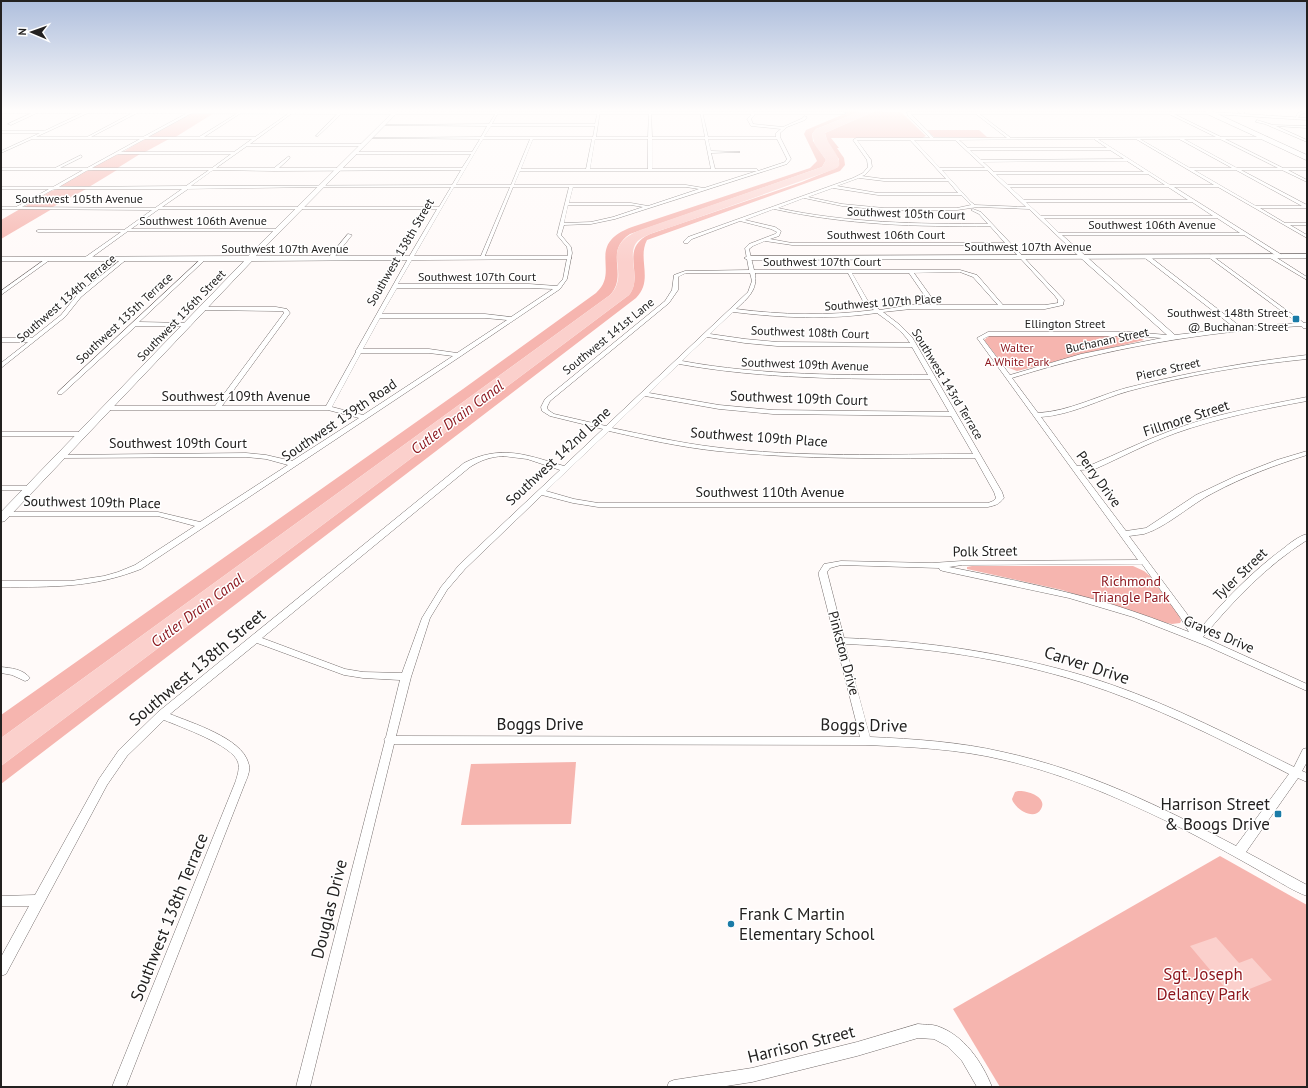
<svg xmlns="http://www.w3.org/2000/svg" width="1308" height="1088" viewBox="0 0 1308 1088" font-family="'PT Sans',sans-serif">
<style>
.green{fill:#f6b5af}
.water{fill:#fbd0cc}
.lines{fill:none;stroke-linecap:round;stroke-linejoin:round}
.street-casing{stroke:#766f6e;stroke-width:1}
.secondary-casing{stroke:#766f6e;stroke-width:1}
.primary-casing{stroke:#766f6e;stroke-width:1}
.street{fill:#fff;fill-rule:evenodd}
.secondary{fill:#fff;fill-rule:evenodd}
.primary{fill:#fff;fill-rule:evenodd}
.poi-dot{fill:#1a7ba7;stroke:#fff;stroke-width:1.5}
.labels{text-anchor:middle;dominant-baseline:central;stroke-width:3;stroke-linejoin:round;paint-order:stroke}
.far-street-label{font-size:12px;fill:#232120;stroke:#fff}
.far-poi-label{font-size:12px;fill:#232120;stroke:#fff;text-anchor:end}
.far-park-label{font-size:12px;fill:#8c151c;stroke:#fff}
.street-label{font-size:14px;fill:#232120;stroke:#fff}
.park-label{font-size:14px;fill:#8c151c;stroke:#fff}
.water-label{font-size:15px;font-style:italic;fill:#8b141b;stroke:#fff}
.near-street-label{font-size:17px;fill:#232120;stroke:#fff}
.near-poi-label{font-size:17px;fill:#232120;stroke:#fff;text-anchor:end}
.near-park-label{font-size:17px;fill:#8c151c;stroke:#fff}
</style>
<rect width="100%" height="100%" fill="#fffaf9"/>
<g class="green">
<path d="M845,111H861L816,129L812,134L813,141L826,160L822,167L630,234C603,252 629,274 610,295L1,738V715L463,389L596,293C621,271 584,245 632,227L810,168L817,161L804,134L806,130L844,114Z"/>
<path d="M875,111L901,112L926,136L922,138H831L839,148H837L844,158L845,165L840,171L647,240C637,259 654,280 636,298L1,784V766L629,295C645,274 618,249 650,234L802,182L838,167L839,159L829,147L825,133Z"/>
<polygon points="198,113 214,113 174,138 149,137 190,114"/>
<polygon points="926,130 931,134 927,130 979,130 987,137 995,138 934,137"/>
<polygon points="144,139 169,139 145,152 123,152"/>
<polygon points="124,154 140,154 116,169 92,168 116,155"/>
<polygon points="93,170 117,170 89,187 59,186 85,171"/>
<polygon points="58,189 86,189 51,208 24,207 51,191"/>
<polygon points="20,209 52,209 1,239 1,220"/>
<polygon points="989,336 1136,336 1144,340 1017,371 1004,366 984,340"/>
<polygon points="972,566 1133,566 1144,571 1150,576 1179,615 1181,621 1180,623 1172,624 1162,622 1062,590 967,569 967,567"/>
<polygon points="576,762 571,824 461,825 471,764"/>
<path d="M1018,791C1027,790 1048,797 1041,809C1034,822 1014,808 1012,799L1015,792Z"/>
<polygon points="1220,856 1307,905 1307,1087 1000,1087 953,1009"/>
</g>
<g class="water">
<path d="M861,111H875L825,133C826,144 842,156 839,166L835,169L674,226C662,230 649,233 639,240C624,252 643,280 629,295L1,766V738L610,295C633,272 596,248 640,230L822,167L826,160L815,145L812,134L816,129Z"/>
<polygon points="1216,937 1239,963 1252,958 1272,980 1232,996 1190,946"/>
</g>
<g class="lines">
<g class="street-casing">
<g id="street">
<polygon points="36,111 39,112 11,125 8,124"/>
<path d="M87,111L90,112L36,137H87L136,111L137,113L91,137H143L191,111L192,113L148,137H199L241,111H244L204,137H255L292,111H295L250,144H361L363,145L361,146H247L216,168H274L289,156L290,158L279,168H462L471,154H354L352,153L354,152H472L480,139L367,138L481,137L487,126L380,125L489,124L497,111H499L492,124H595L598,111H600L596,137H648L649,111H651L652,137H705L700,111H702L708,137H776V133L781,129L751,126L747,119L751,115L750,111H752L755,115L751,119L753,124L783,127L803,118L804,116L807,117L805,120L787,127L780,133V137L791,159L787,164L615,219L591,224L564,225L561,235L571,247L572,253L567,279L560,289L461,356L141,569C93,588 52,587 1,587V581H71L104,576L118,572L135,565L195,526L158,516H2L1,514L2,512H158L200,522L288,465L266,459L246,457L60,458L58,457L57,456L58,455L246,453L266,455L292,461L359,418L328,410H108L105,408L108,406H215L284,313L283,311H276L201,310V308L203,307H276L287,309L290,313L222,406H326L356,352L355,351L357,349L410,255L437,209H159L131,229H278L280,230L278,231H128L88,260H84V258L121,232H38L36,231L38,230H124L152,210L1,209V207H16L49,189H1V187H53L83,170H1V168H55L81,155L82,157L60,168H87L140,139H32L1,153V151L40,133H1V131H44ZM491,126H595L593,137H484ZM145,139H252L234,152H121ZM483,139H530L511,185H456ZM533,139H592L586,169H521ZM595,139H648V169H590ZM652,139H705L711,169H652ZM708,139H777L787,159L785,162L758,171L757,169H715L711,153L740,152L711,151ZM118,154H231L212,168H92ZM88,170H209L186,186L59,187ZM213,170L274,171L461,170L452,185L191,186ZM520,171H757L704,188L686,185H514ZM322,187H451L439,207H162L188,189ZM454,187H510L480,258L482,259L484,258L513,187H569L557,235L567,247L568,253L563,279L557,286L529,284H398ZM573,187H686L699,189L648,206L631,203H569ZM54,189H182L155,208L22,207ZM568,205H631L643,207L613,217L591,222L564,223ZM397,288H529L553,289L511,317L485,314H382ZM380,318H485L507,320L457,353L429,349H363ZM361,353H429L453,356L363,415L332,407Z"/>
<polygon points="340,111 343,112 318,136 316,136"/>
<polygon points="1237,111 1241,111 1245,113 1242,114"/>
<polygon points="1304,111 1307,112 1300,115 1297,119 1295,119 1298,113"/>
<path d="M909,112L934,138H1007L976,114L977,112L1011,138L1216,137L1169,114L1170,112L1221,137H1257L1207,114L1208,112L1262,137H1268L1267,139L1307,158V160H1306L1261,139H1225L1283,168H1307V170H1288L1307,180V182L1282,170H1241L1307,205V208H1260L1285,223H1307V225H1290L1307,235V238L1218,187H1174L1282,255V257H1278L1244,235H1062L1175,335L1235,328L1145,258V256H1149L1241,327L1298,323L1207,256L1211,255L1304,323L1307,322V328H1303L1301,326C1202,332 1107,348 1012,378L1038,413C1070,411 1097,396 1126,388C1186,373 1246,362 1307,355V359C1247,365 1187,375 1129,391C1100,399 1072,415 1041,417L1077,466L1091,465C1117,454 1143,441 1170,431C1213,414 1262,406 1307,397V401C1263,409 1218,418 1176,433C1148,443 1122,457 1095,469L1080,470L1126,531L1146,528L1196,495L1236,476L1277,460L1307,451V455C1275,465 1243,477 1213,493C1191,504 1167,527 1144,534C1139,535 1134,535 1129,536L1187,614L1198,631C1224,601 1251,572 1284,548C1290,543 1299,536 1307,534V540C1266,566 1234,600 1203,637L1307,684V691L1207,646L1133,617L1069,598L943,571L940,570L939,568L841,565L830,568L827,572L844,638C927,641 1008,653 1088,677C1160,699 1227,734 1294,767L1303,749L1307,748V762L1302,771L1307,773V782L1298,778L1246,852L1307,885V896C1293,891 1280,882 1267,875C1241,860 1214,845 1187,831C1128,802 1069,775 1004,760C959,749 912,747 866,745L394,744L310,1087H296L385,741L384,740L386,737L400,680L363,678L344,675L257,643L170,714C192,723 241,738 248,762C251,769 248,776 245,783L126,1087H112L235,783C237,777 240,769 238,762C232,745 181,727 164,720L127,756L107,785L6,974L1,976V957L29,906H1V896L35,895L99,779L119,750L158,712L464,463C501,444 527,455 564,466L603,429L550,416L542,411L541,407L545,399L665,301L672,290L674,275L685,271L749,270L745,248L749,244L775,234L777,232L771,229L740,221L692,239L688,243H684V241L688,237L853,178L863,173L868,167L867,160L853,140L856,138H930L908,116L907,113ZM1094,139L1107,148H968L959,140ZM1098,139H1136L1214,185H1170ZM1140,139H1179L1232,168H1190ZM1184,139H1220L1278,168H1237ZM857,140H910L946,179H884L862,176L865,175L872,167L871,160ZM914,140H955L985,168H940ZM970,150H1110L1124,159L981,160ZM1127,161L1144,172H994L983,162ZM942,170H987L1026,207L975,205L971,202ZM1194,170H1236L1302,206H1256ZM996,174H1148L1165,185H1008ZM859,178L884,181H948L958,193H878L837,186ZM1010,187H1168L1188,200H1024ZM833,188L878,195H961L971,205L957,208H884L842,204L808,197ZM804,198L842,206L884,210H957L978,207L1029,209L1084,261L1167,335L1133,332H988L977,338L1138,560L962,561L932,563L841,561L824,564L819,572V576L860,737L396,736L411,677L430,618L447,590L465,569L542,495L573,503L598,507H988C996,505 998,505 1004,498L1002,492L912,337L900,325L883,312L911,309H1045L1063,305L1064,300L981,212L973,209L971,210L979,214L988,224C917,224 847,223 778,208ZM1026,202H1192L1213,216H1041ZM774,209C846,225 917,227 990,226L1005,243H792L770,239L779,236L781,231L775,227L745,220ZM1044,218H1217L1240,233H1059ZM765,241L792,245H1008L1055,296L1058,300V303L1045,305H1003L977,275L960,270H754L749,249L753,246ZM960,272L973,277L998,305H937L914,273ZM686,273H750L752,281L748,292L606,426L554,414L548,410L547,407L550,401L669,303L678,290V277ZM755,273H848L864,303L874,310C828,316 782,315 736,309C748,298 758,290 755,273ZM852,273H909L931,305H911L880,310L868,301ZM733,312C782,318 829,320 877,313C889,322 902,330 910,343L777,342L745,339L710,334ZM989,336H1133L1162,338L1081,354L1010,375L983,339ZM707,337L745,343L777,346L912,347L928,375C845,375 763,376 682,361ZM679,364C762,379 846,379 930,379L949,412L773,410L719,405L649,393ZM645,396L719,409L773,414L951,416L973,454C887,454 800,458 714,447C680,443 646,435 612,428ZM609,431C644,439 680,447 717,451C802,460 889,458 975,458L994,492L996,498L993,501L988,503H598L574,499L546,491ZM503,456L527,459L560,470L459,565L441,587L422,618L402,673L363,672L345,669L262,638L470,467C481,460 490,457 503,456ZM1142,564L1180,617L1189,632C1164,622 1139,613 1114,605C1060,589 1004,578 949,567L962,565ZM845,644C926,647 1004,658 1081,682C1154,705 1222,740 1289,774L1236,846C1162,807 1086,770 1003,752C960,742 915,739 870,737Z"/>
<polygon points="1257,120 1273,125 1307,126 1307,128 1276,126 1307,140 1307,142 1265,124 1256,122"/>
<polygon points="348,234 352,235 333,259 329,259 329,257"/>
<polygon points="1270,256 1274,256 1307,277 1307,280 1270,258"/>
<polygon points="47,258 51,259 1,295 1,291"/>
<polygon points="123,258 127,259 81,297 65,317 1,368 1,363 28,342 1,342 1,338 32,338 61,315 77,295"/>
<polygon points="202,258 206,259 139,322 188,323 191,325 190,326 136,326 62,394 58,394 58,392"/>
<polygon points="1,432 81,432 84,434 81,436 1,436"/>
<polygon points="1,486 30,486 34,488 30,490 1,490"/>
<path d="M1,667C11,668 23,669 30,678L28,680L25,681L12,675L1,673Z"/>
<path d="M918,1024C924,1025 931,1024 937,1026C964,1035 982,1062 992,1087H977L962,1061L947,1046L934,1039L918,1038L857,1056L752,1082L720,1087H667L669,1082L674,1080L752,1068L857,1042Z"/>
</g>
</g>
<g class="secondary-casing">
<g id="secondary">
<polygon points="1,111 844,112 846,113 844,114 396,114 256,256 569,256 571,257 571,259 252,261 5,521 1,522 1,512 244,261 1,261 1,257 248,256 391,114 1,113"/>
<polygon points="907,112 1212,112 1307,118 1307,120 1212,114 909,114"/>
<polygon points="1307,254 1307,258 748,260 744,258 748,256"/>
</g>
</g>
<g class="primary-casing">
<polygon id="primary" points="1205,111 1211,111 1307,155 1307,159"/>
</g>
<use href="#street" class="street"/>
<use href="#secondary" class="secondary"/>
<use href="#primary" class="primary"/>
</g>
<linearGradient id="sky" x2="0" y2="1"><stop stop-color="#afbfdd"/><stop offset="0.42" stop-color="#fffdfc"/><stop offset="1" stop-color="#fffdfc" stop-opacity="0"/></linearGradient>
<rect width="1308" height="263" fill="url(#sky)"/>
<g class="poi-dot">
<rect x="1292" y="315" width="8" height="8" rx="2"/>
<rect x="1274" y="810" width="8" height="8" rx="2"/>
<circle cx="731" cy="924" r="4"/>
</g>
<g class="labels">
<g class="far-street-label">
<text x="79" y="198">Southwest 105th Avenue</text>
<text transform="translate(906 213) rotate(2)">Southwest 105th Court</text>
<text x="203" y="220">Southwest 106th Avenue</text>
<text x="1152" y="224">Southwest 106th Avenue</text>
<text x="886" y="234">Southwest 106th Court</text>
<text x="1028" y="246">Southwest 107th Avenue</text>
<text x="285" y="248">Southwest 107th Avenue</text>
<text transform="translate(400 252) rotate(-60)">Southwest 138th Street</text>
<text x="822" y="261">Southwest 107th Court</text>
<text x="477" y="276">Southwest 107th Court</text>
<text transform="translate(66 298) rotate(-41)">Southwest 134th Terrace</text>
<text transform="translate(883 302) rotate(-4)">Southwest 107th Place</text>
<text transform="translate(181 315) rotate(-46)">Southwest 136th Street</text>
<text transform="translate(124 318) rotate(-43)">Southwest 135th Terrace</text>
<text x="1065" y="323">Ellington Street</text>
<text transform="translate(810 332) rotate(2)">Southwest 108th Court</text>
<text transform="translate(608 336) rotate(-39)">Southwest 141st Lane</text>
<text transform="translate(1107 340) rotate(-12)">Buchanan Street</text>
<text transform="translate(805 364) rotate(2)">Southwest 109th Avenue</text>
<text transform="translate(1168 369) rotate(-13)">Pierce Street</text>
<text transform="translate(948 384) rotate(59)">Southwest 143rd Terrace</text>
</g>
<g class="far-poi-label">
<text x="1288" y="312">Southwest 148th Street<tspan x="1288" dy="14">@ Buchanan Street</tspan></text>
</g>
<g class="far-park-label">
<text x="1017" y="347">Walter<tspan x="1017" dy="14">A.White Park</tspan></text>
</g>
<g class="street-label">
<text x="236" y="396">Southwest 109th Avenue</text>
<text transform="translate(799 398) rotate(2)">Southwest 109th Court</text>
<text transform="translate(1186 418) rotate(-18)">Fillmore Street</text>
<text transform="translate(339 420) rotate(-34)">Southwest 139th Road</text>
<text transform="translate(759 437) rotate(4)">Southwest 109th Place</text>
<text x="178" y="443">Southwest 109th Court</text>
<text transform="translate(558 456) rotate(-43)">Southwest 142nd Lane</text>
<text transform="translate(1099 479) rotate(54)">Perry Drive</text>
<text x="770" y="492">Southwest 110th Avenue</text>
<text transform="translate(92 502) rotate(1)">Southwest 109th Place</text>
<text transform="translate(985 551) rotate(-1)">Polk Street</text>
<text transform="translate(1240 574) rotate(-44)">Tyler Street</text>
<text transform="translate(1219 634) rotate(23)">Graves Drive</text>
<text transform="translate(844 653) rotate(75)">Pinkston Drive</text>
</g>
<g class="park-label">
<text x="1131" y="581">Richmond<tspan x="1131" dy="16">Triangle Park</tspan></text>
</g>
<g class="water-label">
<text transform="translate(457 417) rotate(-37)">Cutler Drain Canal</text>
<text transform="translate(197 610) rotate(-37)">Cutler Drain Canal</text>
</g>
<g class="near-street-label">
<text transform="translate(1087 665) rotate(18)">Carver Drive</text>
<text transform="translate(197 667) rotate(-40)">Southwest 138th Street</text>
<text x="540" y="724">Boggs Drive</text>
<text transform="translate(864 725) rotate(1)">Boggs Drive</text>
<text transform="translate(329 909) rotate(-76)">Douglas Drive</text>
<text transform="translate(169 917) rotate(-68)">Southwest 138th Terrace</text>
<text transform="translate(801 1044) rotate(-14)">Harrison Street</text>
</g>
<g class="near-poi-label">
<text x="1270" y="804">Harrison Street<tspan x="1270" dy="20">&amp; Boogs Drive</tspan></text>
<text x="739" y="914" text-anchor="start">Frank C Martin<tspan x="739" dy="20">Elementary School</tspan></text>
</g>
<g class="near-park-label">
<text x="1203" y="974">Sgt. Joseph<tspan x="1203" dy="20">Delancy Park</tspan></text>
</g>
</g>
<rect width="1308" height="1088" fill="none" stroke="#232120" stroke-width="4"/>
<g transform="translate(32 32) rotate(272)" stroke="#ffffff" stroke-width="3" paint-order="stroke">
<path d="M0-3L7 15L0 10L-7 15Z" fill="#232120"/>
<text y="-6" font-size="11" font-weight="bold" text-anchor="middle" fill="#232120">N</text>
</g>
</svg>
